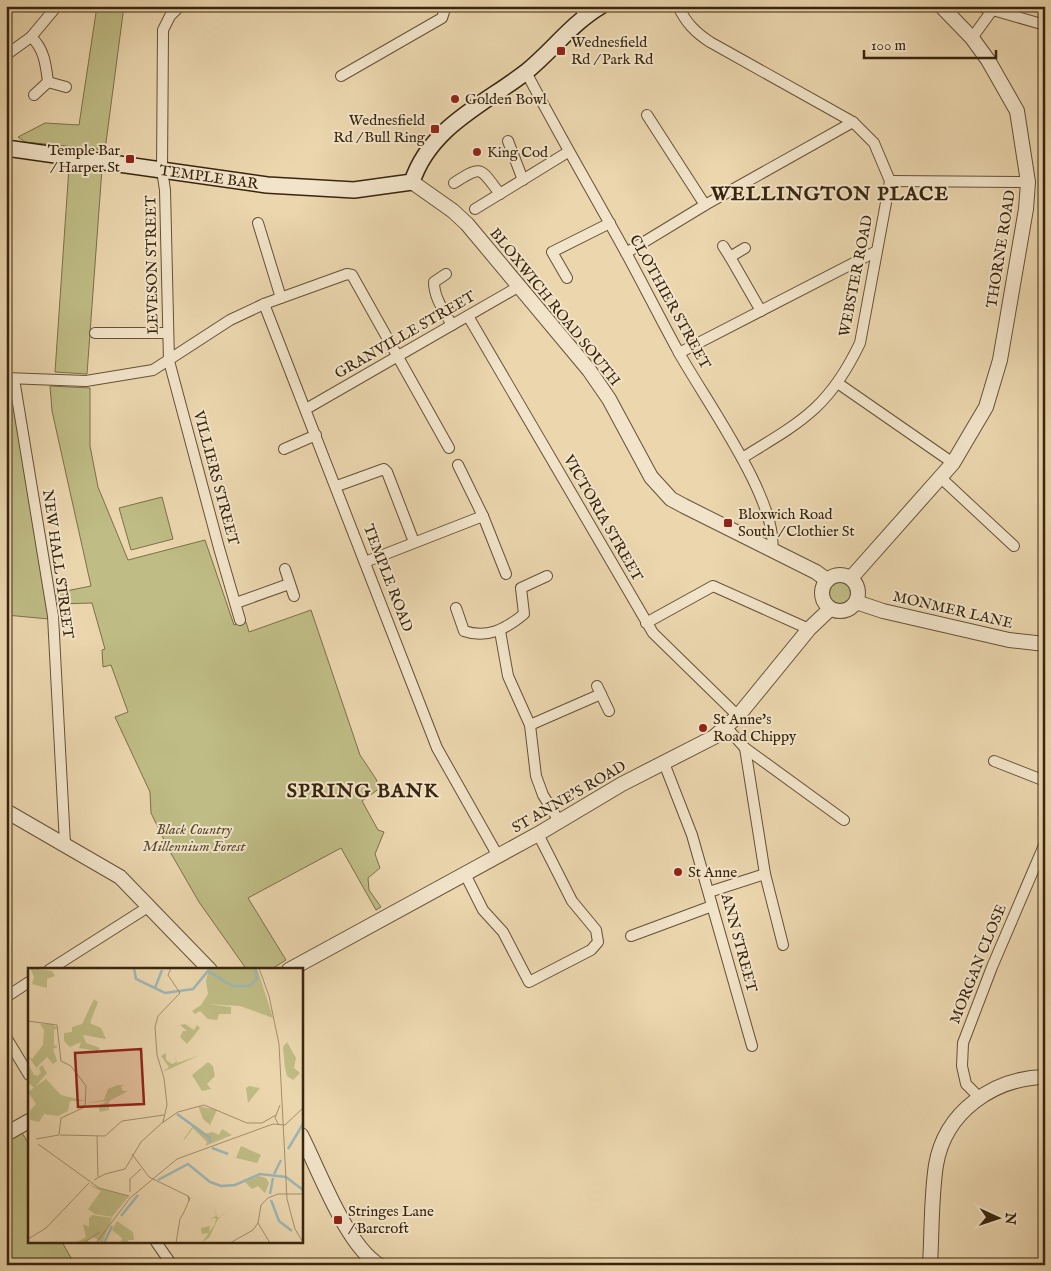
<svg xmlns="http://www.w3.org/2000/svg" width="1051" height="1271" viewBox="0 0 1051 1271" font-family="'IM FELL English',serif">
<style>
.green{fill:#bfbc85;stroke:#7c704a}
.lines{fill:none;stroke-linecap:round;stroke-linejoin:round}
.minor-casing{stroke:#655136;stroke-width:12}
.tertiary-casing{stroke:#655136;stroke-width:16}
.secondary-casing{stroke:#38250e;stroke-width:18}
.minor{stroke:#f2e4ca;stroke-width:10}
.tertiary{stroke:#f2e4ca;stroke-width:14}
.secondary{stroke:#f2e4ca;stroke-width:15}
.poi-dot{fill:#8f2418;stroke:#f2e4ca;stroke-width:2}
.labels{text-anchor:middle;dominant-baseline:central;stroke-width:4;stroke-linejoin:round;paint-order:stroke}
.poi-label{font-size:15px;fill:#38250e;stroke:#f2e4ca;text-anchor:start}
.street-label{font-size:15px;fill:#38250e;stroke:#f2e4ca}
.park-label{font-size:15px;font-style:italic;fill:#5a4b2c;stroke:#f2e4ca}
.district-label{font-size:20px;font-weight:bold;letter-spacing:1px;fill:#38250e;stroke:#f2e4ca}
.inset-river{fill:none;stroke:#9db6b6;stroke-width:2.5}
.inset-road{fill:none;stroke:#a38f6e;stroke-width:1}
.view{fill:#8f2418;fill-opacity:0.15;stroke:#8f2418;stroke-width:2.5}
.inset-edge{fill:none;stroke:#38250e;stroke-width:2.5}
</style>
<rect width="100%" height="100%" fill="#ebd6ae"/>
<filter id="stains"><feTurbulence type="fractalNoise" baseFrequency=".004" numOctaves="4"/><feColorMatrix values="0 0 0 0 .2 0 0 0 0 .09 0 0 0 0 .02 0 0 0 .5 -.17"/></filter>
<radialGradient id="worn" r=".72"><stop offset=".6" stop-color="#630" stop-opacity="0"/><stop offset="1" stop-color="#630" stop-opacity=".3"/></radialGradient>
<g class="green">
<polygon points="97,6 124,6 105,150 25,142 18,137 45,123 79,125"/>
<polygon points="69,167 102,169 87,374 55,372"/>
<polygon points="50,386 90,388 90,446 98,487 128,560 205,540 234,625 246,622 249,632 311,610 360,755 376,779 380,788 362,801 378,830 384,832 375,854 380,868 368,878 369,890 381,907 376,910 341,848 248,898 286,960 270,970 247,970 199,902 169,850 151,813 150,792 115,717 128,712 111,665 103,667 102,650 105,649 92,603 57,604 56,593 91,586 52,411"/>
<polygon points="6,391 11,392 49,619 6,615"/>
<polygon points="162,497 173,539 131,550 119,508"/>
<circle cx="841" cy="593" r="12"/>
<polygon points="22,1133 29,1144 29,1242 62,1242 75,1265 6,1265 6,1142"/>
</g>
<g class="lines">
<g class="minor-casing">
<g id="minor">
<polyline points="180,6 170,16 163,30 162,170 165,190 169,361 219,548 240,620"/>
<polyline points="578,6 585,15"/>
<path d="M678,6C686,23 695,32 710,42L853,122L874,143L890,181L860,343C829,408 801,422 742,458"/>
<polyline points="979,6 1045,25"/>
<path d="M31,37C44,48 46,65 48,82"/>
<polyline points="972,38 993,9"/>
<polyline points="6,55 31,37 57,6"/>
<path d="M526,72C558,133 592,191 625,251C643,284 660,318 678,351C703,397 780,502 772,551"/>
<polyline points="341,76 442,18 446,6"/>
<polyline points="34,95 48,82 66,87"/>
<polyline points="647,115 705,205"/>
<polyline points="508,141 523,180"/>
<polyline points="890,181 1028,182"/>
<path d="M454,183C483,164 480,168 500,194"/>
<polyline points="475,209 568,152"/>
<polyline points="258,223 281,298"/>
<polyline points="723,246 730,257"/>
<polyline points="745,248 730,257 761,311"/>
<polyline points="626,253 705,205 853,122"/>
<path d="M446,274L434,282C434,298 444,311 452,325"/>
<polyline points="567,278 552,252 610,223"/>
<polyline points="264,304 437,748 498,856"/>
<polyline points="468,316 653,633 738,716"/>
<polyline points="95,333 168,333"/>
<polyline points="679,353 875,252"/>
<polyline points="6,378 86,381 153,370 230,320 264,304 347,274 352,275 449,448"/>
<polyline points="14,379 53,616 65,844"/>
<polyline points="839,384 953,463"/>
<polyline points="306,409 518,287"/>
<polyline points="284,449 316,435"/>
<polyline points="458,465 483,516 506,574"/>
<polyline points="941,478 1014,546"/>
<polyline points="337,486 384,469 387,472 414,542"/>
<polyline points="365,562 483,516"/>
<polyline points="285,569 294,596"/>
<polyline points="236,603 289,584"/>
<path d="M456,608L464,631C487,639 506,629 524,614L521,588L547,576"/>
<polyline points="646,623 713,586 809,629"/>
<polyline points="500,631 508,676 530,725 536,776 543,795 559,821"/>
<polyline points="597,686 609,711"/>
<polyline points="530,725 601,694"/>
<polyline points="727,728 745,748 844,820"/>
<polyline points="745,748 765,874 783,945"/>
<polyline points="994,761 1045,781"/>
<polyline points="664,763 692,835 752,1046"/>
<polyline points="465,874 483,910 503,932 529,982 591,950 598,942 596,930 572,901 538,834"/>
<polyline points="709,892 765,874"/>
<polyline points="631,936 712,906"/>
<polyline points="49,970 148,907"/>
<polyline points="6,997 29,982"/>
<polyline points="6,1037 29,1075"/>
<polyline points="978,1096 966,1084 962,1066 963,1043 992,967 1045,843"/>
<polyline points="156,1242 172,1265"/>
</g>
</g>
<g class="tertiary-casing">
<g id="tertiary">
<polyline points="412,182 453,211 467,224 589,370 609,399 651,477 671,499 684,506 816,572 827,580"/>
<circle cx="840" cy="593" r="18"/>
<polyline points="851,578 953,463 986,407 1000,360 1026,209 1028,182 1017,111 988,60 972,38 941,6"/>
<polyline points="856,602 883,611 1009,640 1045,644"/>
<polyline points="6,811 120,877 210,970"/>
<polyline points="289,970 538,834 622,784 714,737 738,716 809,629 830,609"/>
<polyline points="6,1134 29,1121"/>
<path d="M301,1135C319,1170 346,1245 379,1265"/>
<path d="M930,1265C932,1232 931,1198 936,1165C945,1112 993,1078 1045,1077"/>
</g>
</g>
<g class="secondary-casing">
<g id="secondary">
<path id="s1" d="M6,148L267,185L354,190L412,182C430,127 483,105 526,72C552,51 572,23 601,6"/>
</g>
</g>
<use href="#minor" class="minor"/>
<use href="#tertiary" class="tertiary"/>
<use href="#secondary" class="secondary"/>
</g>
<g class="poi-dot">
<rect x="556" y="46" width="10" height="10" rx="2.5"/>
<circle cx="455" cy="99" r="5"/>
<rect x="430" y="124" width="10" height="10" rx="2.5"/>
<circle cx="477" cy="152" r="5"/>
<rect x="125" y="154" width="10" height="10" rx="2.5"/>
<rect x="723" y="518" width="10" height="10" rx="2.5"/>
<circle cx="703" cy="728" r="5"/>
<circle cx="678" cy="872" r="5"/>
<rect x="333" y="1215" width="10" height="10" rx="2.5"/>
</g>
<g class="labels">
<g class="poi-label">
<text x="571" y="42">Wednesfield<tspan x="571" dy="17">Rd / Park Rd</tspan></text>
<text x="465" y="99">Golden Bowl</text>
<text x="425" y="120" text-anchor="end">Wednesfield<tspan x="425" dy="17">Rd / Bull Ring</tspan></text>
<text x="120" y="150" text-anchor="end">Temple Bar<tspan x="120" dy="17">/ Harper St</tspan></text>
<text x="487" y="152">King Cod</text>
<text x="738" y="514">Bloxwich Road<tspan x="738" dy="17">South / Clothier St</tspan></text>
<text x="713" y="719">St Anne's<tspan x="713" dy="17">Road Chippy</tspan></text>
<text x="688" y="872">St Anne</text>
<text x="348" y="1211">Stringes Lane<tspan x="348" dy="17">/ Barcroft</tspan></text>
</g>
<g class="street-label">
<text stroke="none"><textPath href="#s1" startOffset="205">TEMPLE BAR</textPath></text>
<text transform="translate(1001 249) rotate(-81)">THORNE ROAD</text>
<text transform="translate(152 265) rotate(-91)">LEVESON STREET</text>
<text transform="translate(856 276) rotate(-79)">WEBSTER ROAD</text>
<text transform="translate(670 302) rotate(61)">CLOTHIER STREET</text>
<text transform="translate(555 307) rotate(51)">BLOXWICH ROAD SOUTH</text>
<text transform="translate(405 335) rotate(-30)">GRANVILLE STREET</text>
<text transform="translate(216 478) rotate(75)">VILLIERS STREET</text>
<text transform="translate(603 518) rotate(60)">VICTORIA STREET</text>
<text transform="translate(58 564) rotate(82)">NEW HALL STREET</text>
<text transform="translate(388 578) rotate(69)">TEMPLE ROAD</text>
<text transform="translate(953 610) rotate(13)">MONMER LANE</text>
<text transform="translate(569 797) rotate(-30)">ST ANNE'S ROAD</text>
<text transform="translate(739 943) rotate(75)">ANN STREET</text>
<text transform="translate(978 964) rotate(-68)">MORGAN CLOSE</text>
</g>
<g class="park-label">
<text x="194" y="829">Black Country<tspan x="194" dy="17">Millennium Forest</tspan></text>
</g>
<g class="district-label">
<text x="830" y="194">WELLINGTON PLACE</text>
<text x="363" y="791">SPRING BANK</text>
</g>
</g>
<g transform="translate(28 968)">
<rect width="275" height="275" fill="#ebd6ae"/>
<path d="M2,0L24,3L27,8L19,11V20L4,16L6,9ZM181,0H229L245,50L212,38L178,36L203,39V46H191L189,52L180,51L172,43L167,46L164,43L173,37L180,26L178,13ZM66,31L70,34L62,55L73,60L78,71L55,67L58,75L72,80L70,83L51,80L53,74L42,79L36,73V65L44,64V59L54,56ZM12,56H23L30,60L26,62V77L30,79L25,81L29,93L25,96L19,89L8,100L14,107L11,100L14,97L19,105L6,120L0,114V95L6,107L10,108L12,105L0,88L4,91L15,77L16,62ZM157,56L166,62L169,57L172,60L159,76L152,69L155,63H159L152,57ZM259,74L268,90L266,100L272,105L265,112L259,108L257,100L255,79ZM138,85V92L144,96L148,94L147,87L149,95L172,87L135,104L141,99L133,88ZM180,94L185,98L187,108L179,116L183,121L174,123L164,107ZM18,111L33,127L57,133H42L40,143L30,148L16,146L11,154L2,152V143L8,136L0,124ZM90,117H96L93,119L95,123H100L81,133V142L72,144L70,138L80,133L58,135L76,132L80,121ZM221,118L232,120L220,135L218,120ZM170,138L189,142L182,157L175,151ZM162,155L169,159L177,166L184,164L191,167L194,161L204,167L177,178L179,174L165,160L157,171L155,172L165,158ZM213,178L233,187L229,195L208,190ZM231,208L238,210L241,215L237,225L230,218L224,221L217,214ZM61,217L101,228L84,249L67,246L60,241L73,223ZM209,235L190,251L181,270L174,274L181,265L174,266L173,260L182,258L181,264L187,256L188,250L182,251L188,248L186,239L189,249H192ZM65,247L84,250L74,275L66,269L60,272L62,275H47L58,269L55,256L61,259V250ZM89,253L105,264L106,272H100L101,275H92L94,270L84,262Z" fill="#bfbc85"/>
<path class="inset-river" d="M106,0L108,11L137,25L165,21L180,3L204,18H221L229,11L227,0M127,20L134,2M149,146L182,170V175M184,180L200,186M260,181L275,156M246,206L253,192M130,212L160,196L182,214L193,218L207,217L232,206L258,209L275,222M242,226L245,210M243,232L251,253L264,263M93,248L110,227M76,275L84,258"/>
<path class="inset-road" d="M231,0L241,28L251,76L259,231L267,261L275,274M0,53L29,57L33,93L43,98L58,118L57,139L33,150L31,167M135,154L139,137L136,110L129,87L127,59L130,48L152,25L140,7L143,0M134,155L150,144L176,137L219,155H234L248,147M251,157L247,150L252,137M32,167L77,168L94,153L136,147M69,168L70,209M8,171L31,167M10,176L71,220L101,228M104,186L121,209L160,228M66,212L77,206L97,201L113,174L136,153M102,224V211L113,201M230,255L242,275M0,271L18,260L61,215M55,275L72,264M68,275L102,230L149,191L245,156L257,157L275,140M148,275L152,251L156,244L162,230L160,228L161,233M202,275L225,262L230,255L233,237L240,230L250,226H275"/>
<path class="view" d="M113,81L116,136L50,139L47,85Z"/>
<rect width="275" height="275" class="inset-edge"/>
</g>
<rect width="1051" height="1271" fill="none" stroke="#ebd6ae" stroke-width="25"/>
<rect x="8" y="8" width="1036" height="1256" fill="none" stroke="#38250e" stroke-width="2.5"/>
<rect x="12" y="12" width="1026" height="1246" fill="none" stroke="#38250e"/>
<g transform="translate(998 1218) rotate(93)" stroke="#f2e4ca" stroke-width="4" paint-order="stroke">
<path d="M0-4L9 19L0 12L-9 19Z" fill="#38250e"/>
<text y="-8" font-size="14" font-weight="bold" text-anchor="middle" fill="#38250e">N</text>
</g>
<path d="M864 50v8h132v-8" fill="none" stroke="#38250e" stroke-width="2.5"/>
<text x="871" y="50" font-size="15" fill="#38250e" stroke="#f2e4ca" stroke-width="4" paint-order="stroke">100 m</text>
<rect width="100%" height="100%" filter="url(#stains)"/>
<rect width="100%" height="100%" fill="url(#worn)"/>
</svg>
